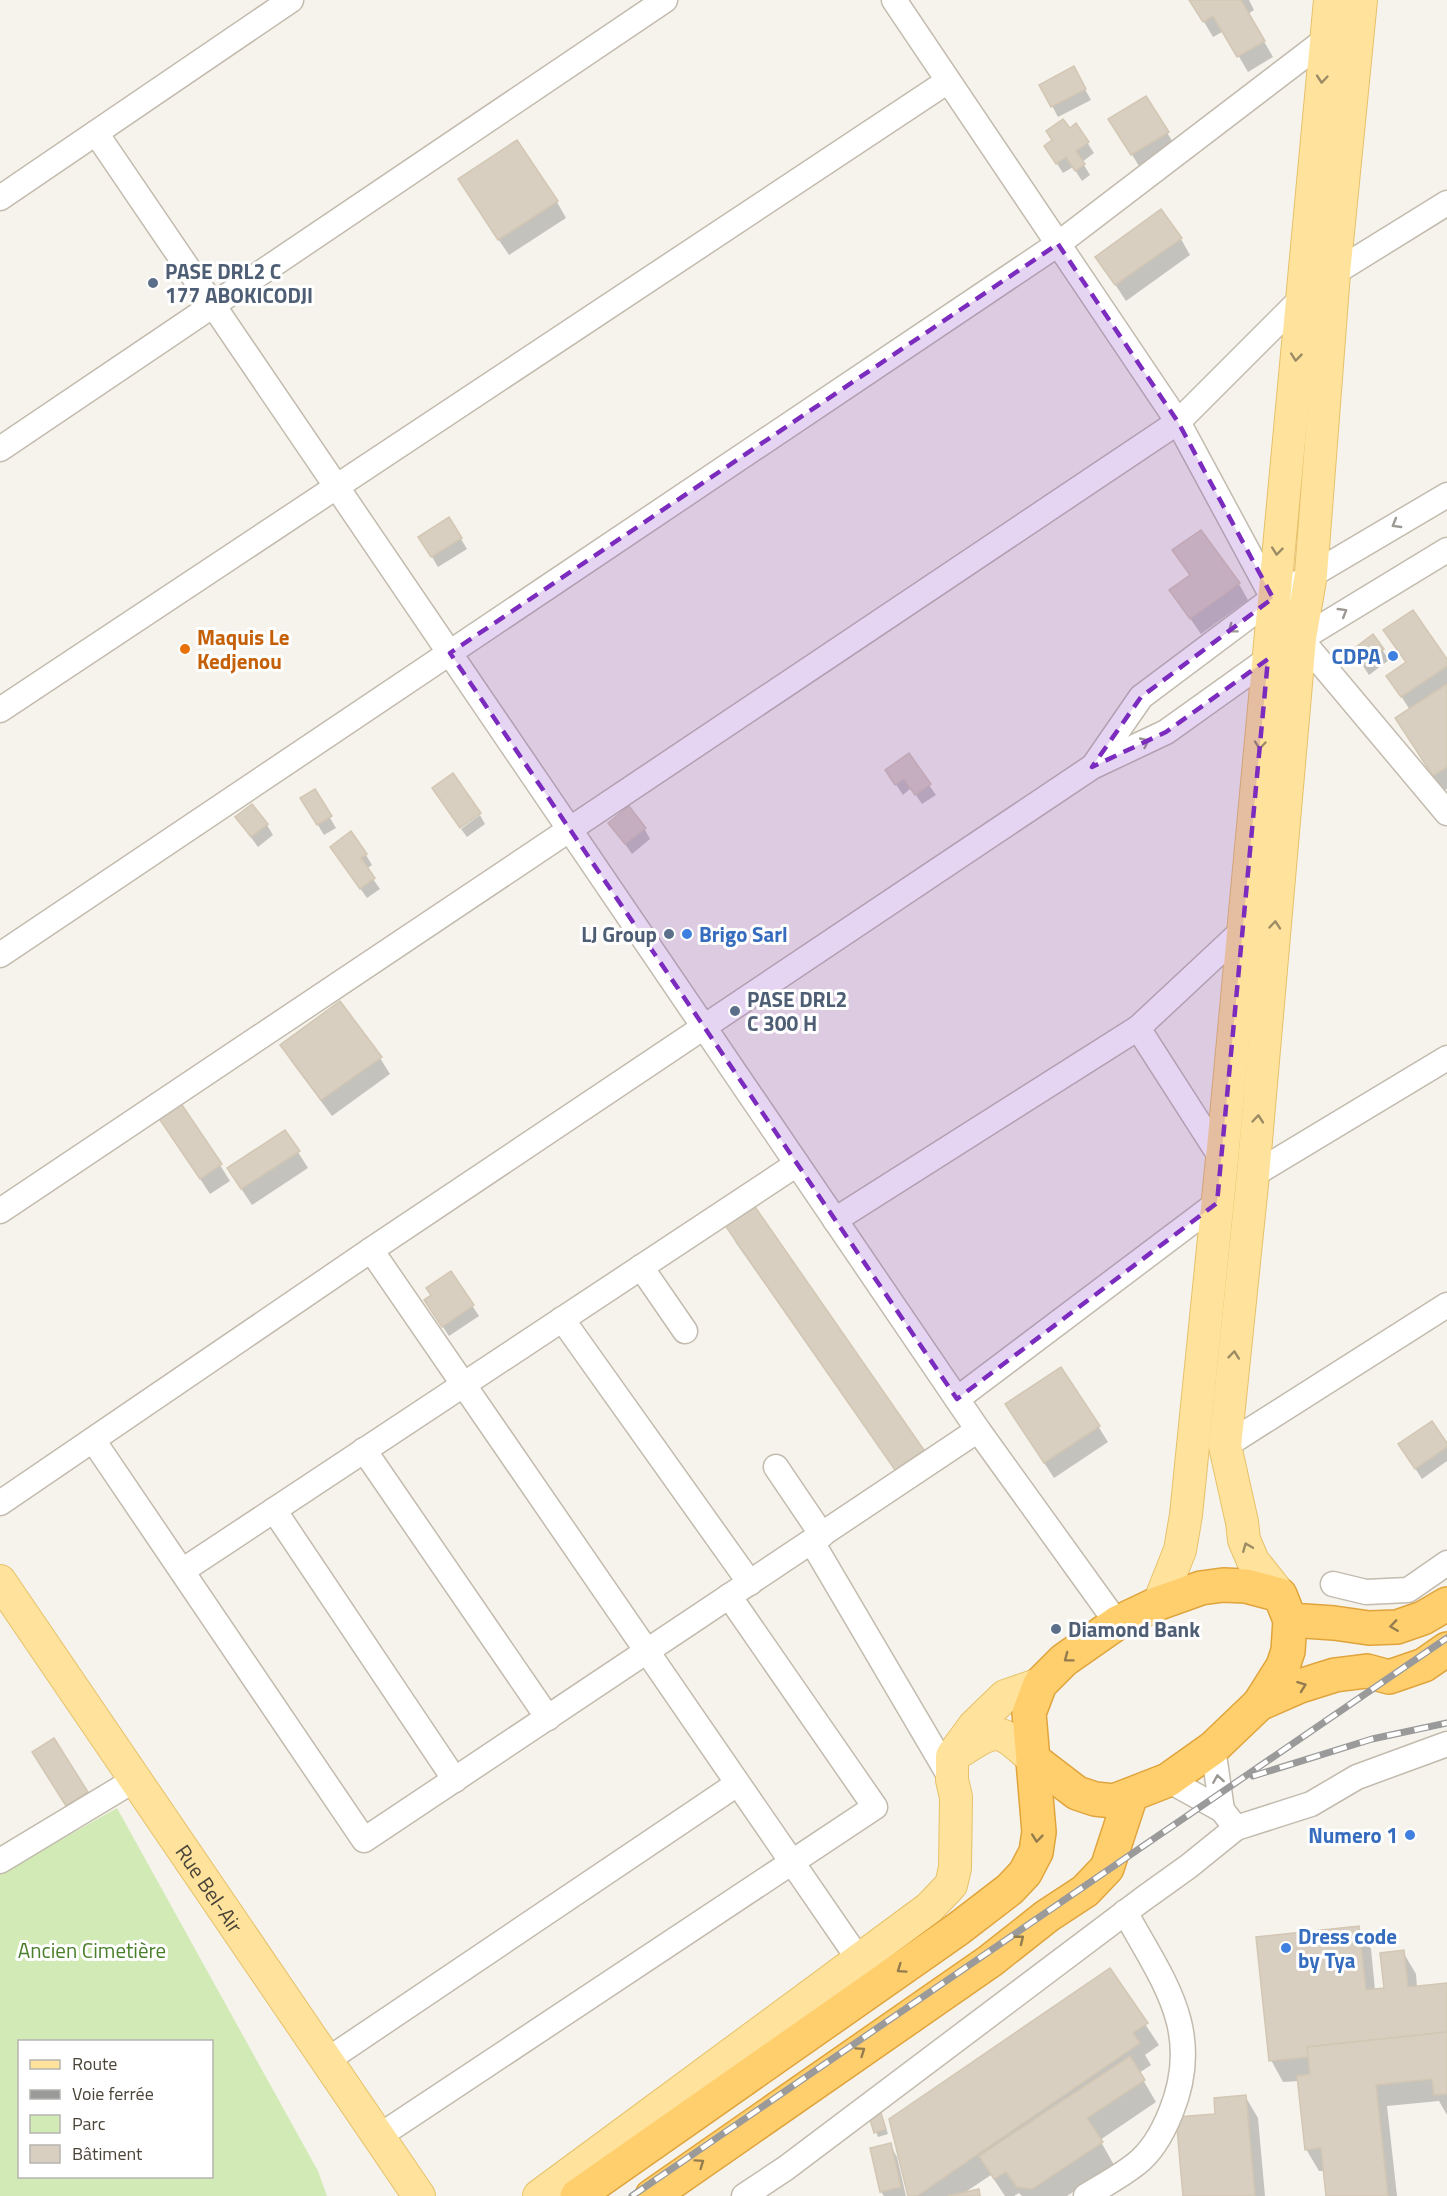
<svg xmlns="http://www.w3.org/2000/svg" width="1447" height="2196" viewBox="0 0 1447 2196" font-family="'Titillium Web',sans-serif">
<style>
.green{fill:#d2eab5;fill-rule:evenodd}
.shadow{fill:#0003}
.building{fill:#d8cfc1;stroke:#d3c7b4;stroke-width:1.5}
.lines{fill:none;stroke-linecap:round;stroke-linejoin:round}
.minor-casing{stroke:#c2bbae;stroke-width:27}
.major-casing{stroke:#e6c16a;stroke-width:34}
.highway-casing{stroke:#e0a43c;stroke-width:36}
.minor{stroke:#fff;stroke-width:24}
.major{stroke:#ffe39c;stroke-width:32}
.highway{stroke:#ffcf6e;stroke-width:33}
.rail-casing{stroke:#9a9a9a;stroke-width:7}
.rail{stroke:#fff;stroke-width:4.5;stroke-dasharray:14;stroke-linecap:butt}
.oneway{stroke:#9c8c66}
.oneway2{stroke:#9c9892}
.oneway3{stroke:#937c4e}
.marked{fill:#7b2cbf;fill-opacity:0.2;stroke:#7b2cbf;stroke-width:4.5;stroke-dasharray:12 8;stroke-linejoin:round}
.service-dot{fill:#5c6f8a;stroke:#fff;stroke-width:2}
.food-dot{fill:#e8710a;stroke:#fff;stroke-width:2}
.shop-dot{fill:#3f7fe0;stroke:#fff;stroke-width:2}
.labels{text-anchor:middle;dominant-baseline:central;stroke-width:6;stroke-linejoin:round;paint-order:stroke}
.service-label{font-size:21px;font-weight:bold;fill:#4e5e75;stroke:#fff;text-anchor:start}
.food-label{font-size:21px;font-weight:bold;fill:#c56008;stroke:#fff;text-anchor:start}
.shop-label{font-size:21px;font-weight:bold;fill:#366cbe;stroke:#fff;text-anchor:end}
.street-label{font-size:21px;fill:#4b4439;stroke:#fff}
.park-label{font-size:21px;fill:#4a7f2a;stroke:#fff}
</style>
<rect width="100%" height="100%" fill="#f6f3ec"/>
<path class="green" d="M117,1808L318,2171L327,2196H0V1874ZM20,2042H212V2176H20Z"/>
<g class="shadow">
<polygon points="1191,0 1249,0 1254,10 1248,14 1273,57 1248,72 1224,31 1213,37"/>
<polygon points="1073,68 1091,100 1058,117 1041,85"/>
<polygon points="1146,98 1177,149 1142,171 1120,135"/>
<polygon points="1076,125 1094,153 1082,162 1090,175 1082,181 1073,167 1063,173 1052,156 1069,130"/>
<polygon points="469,196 557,202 566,218 509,255"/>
<polygon points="1181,239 1190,255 1126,301 1097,257"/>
<polygon points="449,519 467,549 438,567 420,537"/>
<polygon points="1200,532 1239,584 1248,600 1201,634 1171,591 1191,577 1174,550"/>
<polygon points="1385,630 1447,661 1447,789 1443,791 1407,734 1410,710 1388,676 1406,663"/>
<polygon points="1373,636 1389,660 1369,675 1353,651"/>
<polygon points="908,755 936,795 922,804 911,788 903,795 893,780"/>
<polygon points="314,791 336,828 324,835 302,799"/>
<polygon points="480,815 485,824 467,837 461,829"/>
<polygon points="237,818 267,825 273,835 258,847"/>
<polygon points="610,823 644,828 650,839 632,854"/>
<polygon points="366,855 372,865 366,869 380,889 367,898 338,857"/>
<polygon points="282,1045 380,1058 390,1074 332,1116 291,1061"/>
<polygon points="160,1118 220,1165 230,1181 210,1194"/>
<polygon points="298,1152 308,1168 252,1205 238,1184"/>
<polygon points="724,1222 923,1451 935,1472 909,1490 736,1243"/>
<polygon points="451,1273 479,1316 449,1336 432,1311"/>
<polygon points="1016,1420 1098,1426 1108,1442 1054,1478"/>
<polygon points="1400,1445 1447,1446 1447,1461 1422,1479"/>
<polygon points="40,1763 87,1793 93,1803 73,1815"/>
<polygon points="1358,1928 1371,1949 1375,1990 1385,1989 1403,1952 1416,1974 1417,1987 1447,1984 1447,2115 1439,2101 1387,2106 1397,2196 1328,2196 1325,2171 1319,2171 1306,2149 1299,2081 1283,2082 1271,2060"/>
<polygon points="1109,1970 1159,2045 1145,2055 1151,2065 1139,2073 1156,2102 1100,2140 1114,2165 1067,2196 1022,2196 1019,2193 1014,2196 1005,2196 991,2175 964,2193 978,2190 981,2196 909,2196"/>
<polygon points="1245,2096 1258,2118 1265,2196 1184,2196 1217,2115"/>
<polygon points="883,2119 888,2134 878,2137 876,2132"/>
<polygon points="890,2145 897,2157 906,2196 884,2196 881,2192"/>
</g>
<g class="building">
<polygon points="1189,0 1241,0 1265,41 1237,57 1213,16 1203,22"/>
<polygon points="1074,66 1086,89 1051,107 1039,85"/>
<polygon points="1146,96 1169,132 1131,155 1108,119"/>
<polygon points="1063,119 1070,128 1076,123 1089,142 1076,151 1085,164 1075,171 1066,157 1056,164 1044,146 1052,140 1046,131"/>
<polygon points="517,140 558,201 498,240 458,179"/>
<polygon points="1161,209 1182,238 1115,285 1095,257"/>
<polygon points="449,517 462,538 431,557 418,537"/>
<polygon points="1201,530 1240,583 1190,619 1169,590 1190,575 1172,550"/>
<polygon points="1413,610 1447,659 1447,666 1401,697 1386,676 1406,662 1383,630"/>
<polygon points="1373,634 1384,649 1362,666 1351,651"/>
<polygon points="1447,684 1447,767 1433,776 1395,718"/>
<polygon points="909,753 931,784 915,795 904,779 895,785 885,770"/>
<polygon points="453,773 481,813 460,828 432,788"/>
<polygon points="315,789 332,816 317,825 300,798"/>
<polygon points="252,804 268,824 251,837 235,817"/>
<polygon points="629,806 646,828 625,844 608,823"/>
<polygon points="351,831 367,854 361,858 375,878 360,889 330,847"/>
<polygon points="340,1001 382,1057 321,1100 280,1045"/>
<polygon points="180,1102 222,1164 200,1179 158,1117"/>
<polygon points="285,1130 300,1151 241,1189 227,1168"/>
<polygon points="751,1201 924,1450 895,1470 722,1221"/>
<polygon points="451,1271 474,1305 442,1327 424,1300 431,1295 426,1288"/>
<polygon points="1061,1367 1100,1426 1044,1463 1005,1404"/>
<polygon points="1432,1421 1447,1443 1447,1447 1415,1469 1398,1444"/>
<polygon points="54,1738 88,1792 66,1806 32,1752"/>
<polygon points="1359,1926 1366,1990 1384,1988 1380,1953 1404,1950 1408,1987 1447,1983 1447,2032 1307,2047 1309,2057 1269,2061 1256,1937"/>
<polygon points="1110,1968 1148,2023 1133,2033 1140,2043 917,2196 908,2196 889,2119"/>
<polygon points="1447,2032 1447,2094 1434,2095 1432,2079 1376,2085 1388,2196 1326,2196 1321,2148 1305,2150 1297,2076 1310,2074 1307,2047"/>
<polygon points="1130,2056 1145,2080 1087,2118 1103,2142 1032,2189 1017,2187 1006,2172 994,2179 979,2156"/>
<polygon points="1246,2095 1255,2196 1183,2196 1176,2117 1215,2114 1214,2098"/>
<polygon points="881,2113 886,2129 874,2133 869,2116"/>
<polygon points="891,2143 901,2187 880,2192 870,2148"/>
<polygon points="979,2189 980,2196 948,2196"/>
</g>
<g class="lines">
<g class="minor-casing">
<g id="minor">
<polyline points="894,0 1178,422 1273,598"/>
<polyline points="96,133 978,1430 1117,1623"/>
<polyline points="0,198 291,0"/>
<polyline points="1334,273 1447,203"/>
<polyline points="0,449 665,0"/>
<polyline points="1300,638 1447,813"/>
<polyline points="0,710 948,81"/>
<polyline points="1094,765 1141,697 1273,598 1447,495"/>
<polyline points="0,955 1058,244 1325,40"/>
<polyline points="1138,1028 1222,1159"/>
<polyline points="1253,1175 1447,1058"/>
<polyline points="0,1211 1178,422 1302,298"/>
<polyline points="835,1220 1138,1028 1244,929"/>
<polyline points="371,1250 860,1961"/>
<polyline points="641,1267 685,1331"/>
<polyline points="562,1319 750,1583"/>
<polyline points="957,1399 1217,1203"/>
<polyline points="93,1440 364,1840 978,1430"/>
<polyline points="1225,1446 1447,1305"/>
<polyline points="364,1450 548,1718"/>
<polyline points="776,1467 822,1535"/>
<polyline points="0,1503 371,1250 1092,767 1166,732 1268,659 1447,550"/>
<polyline points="274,1510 455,1780"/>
<polyline points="812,1542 952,1780"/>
<polyline points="182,1571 797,1164"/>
<polyline points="1333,1584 1366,1592 1408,1590 1447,1563"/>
<polyline points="1213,1748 1222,1810"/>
<polyline points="1168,1780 1222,1810 1236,1828"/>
<polyline points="0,1861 136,1779"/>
<polyline points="326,2061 737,1784"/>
<polyline points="378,2137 875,1807 729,1596"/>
<polyline points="744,2196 786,2168 1143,1899 1189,1866 1236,1828 1311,1804 1357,1777 1447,1744"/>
<path d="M1086,2196C1102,2186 1121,2176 1136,2164C1153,2151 1163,2132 1171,2112C1204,2031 1163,1981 1125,1912"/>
</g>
</g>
<g class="major-casing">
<g id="major">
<path id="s1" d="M0,1581L419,2196"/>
<polyline points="1280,1595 1253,1561 1244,1540 1242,1522 1225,1446 1253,1175 1300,638 1311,574 1334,273 1361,0"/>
<polyline points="1159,1603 1180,1550 1186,1515 1222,1159 1330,0"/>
<path d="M961,1751C999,1725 1001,1730 1034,1760"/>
<polyline points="539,2196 929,1908 951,1885 955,1868 956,1797 952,1780 952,1756 974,1726 1005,1696 1040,1684"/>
</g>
</g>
<g class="highway-casing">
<g id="highway">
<polyline points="1259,1704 1283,1666 1288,1651 1290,1620"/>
<polyline points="1034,1760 1077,1793 1095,1799 1114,1801 1168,1780 1213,1748 1259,1704 1300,1686 1335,1675 1367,1671 1389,1677 1424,1665 1447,1649"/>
<polyline points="577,2196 958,1929 1010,1889 1025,1873 1036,1852 1039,1832 1029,1713 1040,1684 1064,1660 1117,1623 1159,1603 1201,1588 1223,1585 1246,1586 1280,1595 1290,1620 1334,1623 1369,1628 1397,1627 1423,1618 1447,1604"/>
<polyline points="652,2196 990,1961 1047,1916 1085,1891 1107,1868 1131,1795"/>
</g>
</g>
<use href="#minor" class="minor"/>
<use href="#major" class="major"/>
<use href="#highway" class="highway"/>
<g class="rail-casing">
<g id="rail">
<polyline points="1253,1776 1372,1739 1447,1723"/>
<polyline points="632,2196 1447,1638"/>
</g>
</g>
<use href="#rail" class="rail"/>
</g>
<defs><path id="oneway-chevron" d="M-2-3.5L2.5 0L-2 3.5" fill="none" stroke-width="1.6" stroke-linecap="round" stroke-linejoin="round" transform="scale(1.5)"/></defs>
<g class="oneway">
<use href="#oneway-chevron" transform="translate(1322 79) rotate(95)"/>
<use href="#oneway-chevron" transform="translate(1296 357) rotate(96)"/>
<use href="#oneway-chevron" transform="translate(1277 551) rotate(96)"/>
<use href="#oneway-chevron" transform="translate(1260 745) rotate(95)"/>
<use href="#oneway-chevron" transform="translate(1275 925) rotate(-85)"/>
<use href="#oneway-chevron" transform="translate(1258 1119) rotate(-85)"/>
<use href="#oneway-chevron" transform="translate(1234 1355) rotate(-84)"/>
<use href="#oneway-chevron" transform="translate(1247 1547) rotate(-112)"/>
</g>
<g class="oneway2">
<use href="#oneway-chevron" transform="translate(1396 524) rotate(150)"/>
<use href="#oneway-chevron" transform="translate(1343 612) rotate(-31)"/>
<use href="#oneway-chevron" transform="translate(1232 629) rotate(143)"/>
<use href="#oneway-chevron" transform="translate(1145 742) rotate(-25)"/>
<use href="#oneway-chevron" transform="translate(1218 1779) rotate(-99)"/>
</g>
<g class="oneway3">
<use href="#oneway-chevron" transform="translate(1394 1626) rotate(172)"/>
<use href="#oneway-chevron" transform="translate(1068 1658) rotate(143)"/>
<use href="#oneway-chevron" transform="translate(1302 1686) rotate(-20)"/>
<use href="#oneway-chevron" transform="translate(1037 1838) rotate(96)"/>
<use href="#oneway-chevron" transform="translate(1020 1939) rotate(-38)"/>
<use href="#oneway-chevron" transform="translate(901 1969) rotate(145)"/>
<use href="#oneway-chevron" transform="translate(861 2051) rotate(-35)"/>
<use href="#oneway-chevron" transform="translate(700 2163) rotate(-35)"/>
</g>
<path class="marked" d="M1058,244L1178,422L1273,598L1141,697L1092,767L1166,732L1268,659L1217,1203L957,1399L450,653Z"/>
<g class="service-dot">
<circle cx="153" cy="283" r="6"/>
<circle cx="669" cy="934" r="6"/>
<circle cx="735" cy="1011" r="6"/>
<circle cx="1056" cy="1629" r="6"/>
</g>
<circle class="food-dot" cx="185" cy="649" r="6"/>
<g class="shop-dot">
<circle cx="1393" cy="656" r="6"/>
<circle cx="687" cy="934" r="6"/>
<circle cx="1410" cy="1835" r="6"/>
<circle cx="1286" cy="1948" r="6"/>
</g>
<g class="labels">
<g class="service-label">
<text x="165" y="271">PASE DRL2 C<tspan x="165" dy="24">177 ABOKICODJI</tspan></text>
<text x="657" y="934" text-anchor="end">LJ Group</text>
<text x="747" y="999">PASE DRL2<tspan x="747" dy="24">C 300 H</tspan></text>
<text x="1068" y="1629">Diamond Bank</text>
</g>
<g class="food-label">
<text x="197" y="637">Maquis Le<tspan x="197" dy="24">Kedjenou</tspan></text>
</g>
<g class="shop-label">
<text x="1381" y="656">CDPA</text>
<text x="699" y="934" text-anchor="start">Brigo Sarl</text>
<text x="1398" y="1835">Numero 1</text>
<text x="1298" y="1936" text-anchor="start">Dress code<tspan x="1298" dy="24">by Tya</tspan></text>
</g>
<g class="street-label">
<text stroke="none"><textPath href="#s1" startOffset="372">Rue Bel-Air</textPath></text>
</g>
<g class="park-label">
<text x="92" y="1950">Ancien Cimetière</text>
</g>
</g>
<rect x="18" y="2040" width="195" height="138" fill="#ffffff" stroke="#b7b4b0" stroke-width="1.5"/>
<rect x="30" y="2060" width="30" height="9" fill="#ffe39c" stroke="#b7b4b0" stroke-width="1.5"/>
<text x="72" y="2070" font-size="18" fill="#4b4439">Route</text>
<rect x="30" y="2090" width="30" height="9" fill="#9a9a9a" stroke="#b7b4b0" stroke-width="1.5"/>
<text x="72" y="2100" font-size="18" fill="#4b4439">Voie ferrée</text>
<rect x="30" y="2115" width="30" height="18" fill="#d2eab5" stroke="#b7b4b0" stroke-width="1.5"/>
<text x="72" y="2130" font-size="18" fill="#4b4439">Parc</text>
<rect x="30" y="2145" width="30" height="18" fill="#d8cfc1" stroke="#b7b4b0" stroke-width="1.5"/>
<text x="72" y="2160" font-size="18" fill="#4b4439">Bâtiment</text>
</svg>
